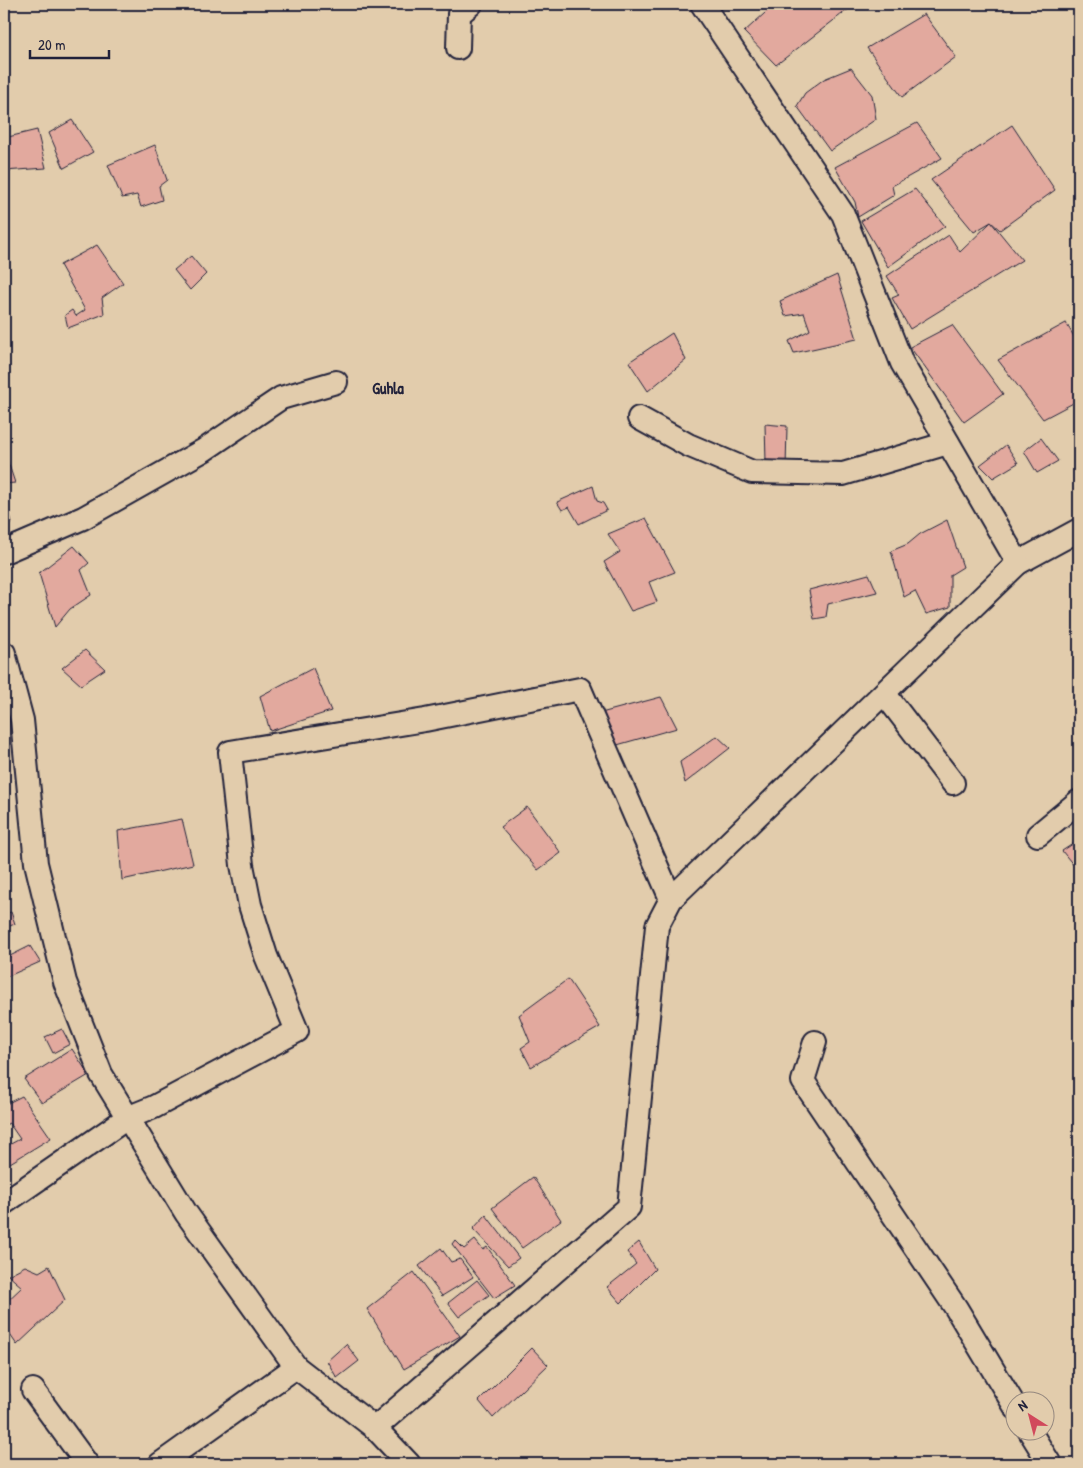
<svg xmlns="http://www.w3.org/2000/svg" width="1083" height="1468" viewBox="0 0 1083 1468" font-family="'Patrick Hand',sans-serif">
<style>
.building{fill:#e2a99e;stroke:#22223b}
.lines{fill:none;stroke-linecap:round;stroke-linejoin:round}
.minor-casing{stroke:#22223b;stroke-width:26}
.minor{stroke:#e2ccac;stroke-width:22}
.labels{text-anchor:middle;dominant-baseline:central;stroke-width:4;stroke-linejoin:round;paint-order:stroke}
.quarter-label{font-size:16px;font-weight:bold;fill:#22223b;stroke:#e2ccac}
</style>
<rect width="100%" height="100%" fill="#e2ccac"/>
<filter id="ink" filterUnits="userSpaceOnUse"><feTurbulence type="fractalNoise" baseFrequency=".02" numOctaves="2"/><feDisplacementMap in="SourceGraphic" scale="10" xChannelSelector="R" yChannelSelector="G"/><feConvolveMatrix kernelMatrix="1 2 1 2 8 2 1 2 1" color-interpolation-filters="sRGB"/></filter>
<g filter="url(#ink)">
<g class="building">
<polygon points="775,4 849,4 851,7 776,65 744,32"/>
<polygon points="924,14 956,57 902,97 867,48"/>
<polygon points="851,68 872,95 876,119 830,151 797,106 805,93 824,79"/>
<polygon points="72,120 93,152 64,168 49,133"/>
<polygon points="917,123 942,158 892,186 894,195 858,217 855,202 835,167"/>
<polygon points="1012,125 1055,190 1000,230 991,222 974,232 931,180"/>
<polygon points="37,130 46,168 4,171 4,138"/>
<polygon points="155,145 167,180 159,186 162,200 141,207 137,195 122,198 108,165"/>
<polygon points="915,189 945,226 888,267 861,221"/>
<polygon points="991,222 1022,260 910,329 892,298 899,295 887,276 949,235 960,252"/>
<polygon points="97,245 123,283 102,298 104,314 68,328 65,315 72,310 76,316 85,310 60,265"/>
<polygon points="191,256 206,274 190,290 174,270"/>
<polygon points="837,275 857,339 794,353 789,341 810,330 804,313 785,316 780,301"/>
<polygon points="1066,323 1079,345 1079,387 1077,388 1079,400 1043,419 998,360"/>
<polygon points="952,325 1003,394 964,422 910,347"/>
<polygon points="672,333 686,360 648,391 629,362"/>
<polygon points="765,424 787,426 786,468 766,462"/>
<polygon points="1041,438 1058,461 1037,473 1024,451"/>
<polygon points="1006,445 1018,463 993,478 980,465"/>
<polygon points="4,450 15,483 4,484"/>
<polygon points="593,486 597,501 603,503 607,510 579,524 569,507 562,510 557,502"/>
<polygon points="4,487 12,523 4,523"/>
<polygon points="646,518 675,572 649,582 657,602 631,611 604,562 620,552 608,534"/>
<polygon points="947,520 963,567 950,575 950,607 926,614 915,591 904,597 891,551 908,544 920,534"/>
<polygon points="74,546 89,563 81,570 91,595 70,609 55,627 39,573"/>
<polygon points="869,574 877,592 828,604 826,617 814,619 809,590"/>
<polygon points="85,650 105,669 81,685 62,668"/>
<polygon points="313,668 331,711 270,731 260,696"/>
<polygon points="661,697 677,728 617,745 601,713"/>
<polygon points="717,736 730,748 685,783 680,762"/>
<polygon points="527,807 561,853 538,870 500,827"/>
<polygon points="182,819 193,864 122,880 118,831"/>
<polygon points="1079,840 1079,872 1062,851"/>
<polygon points="11,912 15,924 4,928 4,914"/>
<polygon points="30,946 40,962 4,978 4,959"/>
<polygon points="568,979 600,1027 531,1067 521,1048 530,1042 519,1015"/>
<polygon points="62,1029 70,1044 53,1053 45,1037"/>
<polygon points="72,1049 89,1075 42,1103 24,1079"/>
<polygon points="22,1096 51,1138 10,1163 5,1147 20,1139 9,1123 4,1126 4,1105"/>
<polygon points="533,1177 561,1220 522,1248 492,1208"/>
<polygon points="486,1215 519,1258 508,1266 473,1229"/>
<polygon points="455,1240 464,1249 475,1240 483,1250 487,1247 515,1285 494,1298 452,1244"/>
<polygon points="639,1242 655,1269 621,1303 607,1287 636,1264 627,1252"/>
<polygon points="441,1248 451,1262 460,1259 473,1277 442,1296 419,1266"/>
<polygon points="25,1266 39,1272 49,1266 65,1300 17,1345 4,1326 4,1304 22,1287 8,1275"/>
<polygon points="414,1272 460,1336 404,1369 367,1309"/>
<polygon points="477,1280 489,1295 459,1317 448,1303"/>
<polygon points="346,1344 359,1361 337,1378 327,1361"/>
<polygon points="532,1348 548,1365 493,1418 479,1401"/>
</g>
<g class="lines">
<g class="minor-casing">
<g id="minor">
<polyline points="458,48 459,14 471,4"/>
<polyline points="639,418 688,445 752,472 843,474 948,443"/>
<polyline points="4,552 83,518 204,450 281,398 336,382"/>
<polyline points="1018,563 1079,530"/>
<polyline points="4,653 22,720 36,863 65,982 101,1074 186,1213 296,1367 375,1428 409,1464"/>
<polyline points="884,693 953,783"/>
<polyline points="1038,835 1079,801"/>
<polyline points="815,1042 803,1081 956,1308 1016,1408"/>
<polyline points="4,1203 127,1118 154,1107 297,1031 266,956 250,905 242,865 230,752 425,720 580,689 671,899"/>
<polyline points="33,1390 87,1464"/>
<polyline points="375,1428 629,1207 657,926 671,899 1018,563 902,363 843,214 702,4"/>
<polyline points="1029,1430 1050,1464"/>
<polyline points="160,1464 296,1367"/>
</g>
</g>
<use href="#minor" class="minor"/>
</g>
</g>
<g class="labels">
<g class="quarter-label">
<text x="388" y="388">Guhla</text>
</g>
</g>
<rect width="1083" height="1468" fill="none" stroke="#e2ccac" stroke-width="20"/>
<rect x="10" y="10" width="1063" height="1448" fill="none" stroke="#22223b" stroke-width="2" filter="url(#ink)"/>
<g transform="translate(1030 1416) rotate(324)"><circle r="24" fill="#e2ccac" stroke="#95887f"/>
<path d="M0-4L9 19L0 12L-9 19Z" fill="#d1495b"/>
<text y="-8" font-size="14" font-weight="bold" text-anchor="middle" fill="#22223b">N</text>
</g>
<path d="M30 50v8h79v-8" fill="none" stroke="#22223b" stroke-width="2.5"/>
<text x="38" y="50" font-size="15" fill="#22223b" stroke="#e2ccac" stroke-width="4" paint-order="stroke">20 m</text>
</svg>
